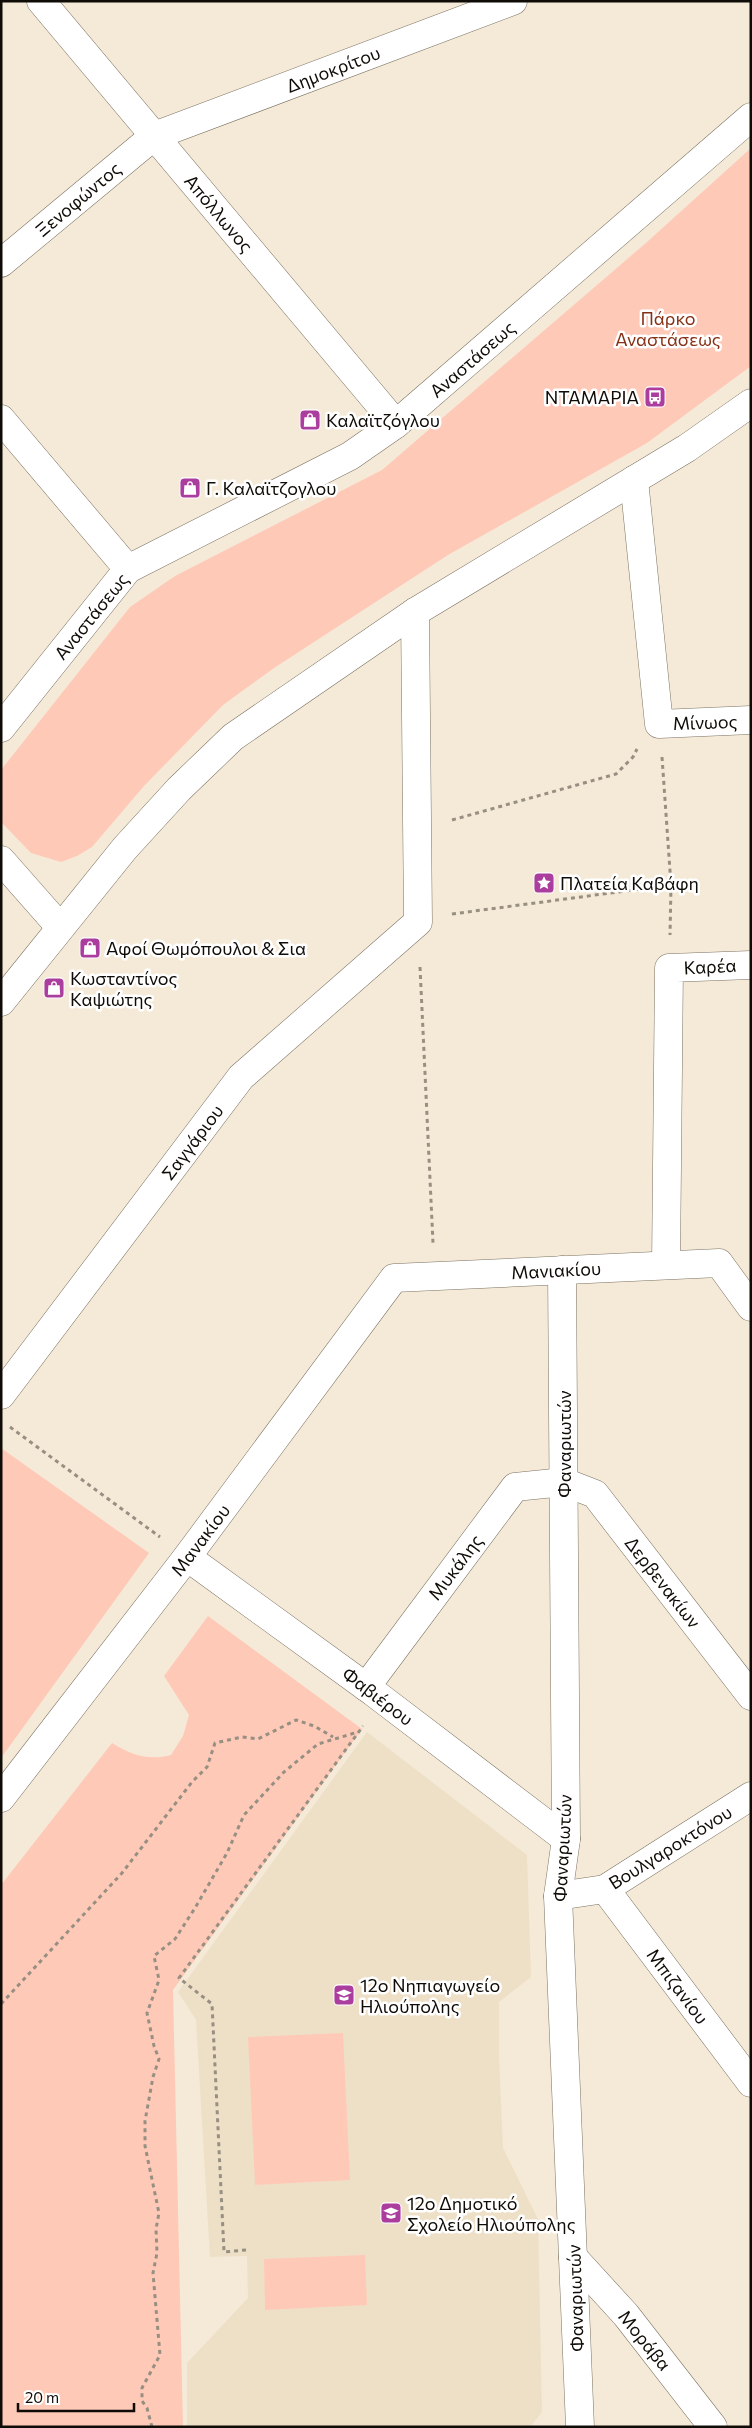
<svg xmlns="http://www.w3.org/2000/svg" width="752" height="2428" viewBox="0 0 752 2428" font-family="Commissioner,sans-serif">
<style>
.built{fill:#eee0c7}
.green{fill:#ffc9b8}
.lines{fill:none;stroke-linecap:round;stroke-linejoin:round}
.street-casing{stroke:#7b7262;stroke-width:29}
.secondary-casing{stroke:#7b7262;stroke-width:29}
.path{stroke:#978f82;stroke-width:3;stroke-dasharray:4 4;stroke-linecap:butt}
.street{stroke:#fff;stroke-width:28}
.secondary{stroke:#fff;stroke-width:28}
.labels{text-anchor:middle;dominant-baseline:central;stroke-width:5;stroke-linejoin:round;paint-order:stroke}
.street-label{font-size:18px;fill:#0f0b06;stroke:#fff}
.park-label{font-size:18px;fill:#863115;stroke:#fff}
.poi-label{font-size:18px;fill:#0f0b06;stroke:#fff;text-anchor:start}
</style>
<rect width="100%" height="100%" fill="#f5ead8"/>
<polygon class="built" points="367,1732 527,1855 531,1977 499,2002 499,2057 503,2148 538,2219 542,2412 530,2427 187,2427 187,2363 248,2298 247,2256 210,2257 196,2020 178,1992"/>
<g class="green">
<polygon points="751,148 751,366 647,443 448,555 274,668 223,705 144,786 92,847 77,856 61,862 31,853 3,824 1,822 1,770 130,607 175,576 382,470 647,242"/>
<polygon points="1,1448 149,1553 1,1758"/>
<path d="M208,1616L362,1729L173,1990L183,2427H1V1885L112,1743C132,1755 148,1761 171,1755L183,1736L189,1715L164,1676Z"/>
<polygon points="343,2033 350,2180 255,2185 248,2037"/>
<polygon points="365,2255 367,2305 265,2310 264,2259"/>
</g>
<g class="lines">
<g class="street-casing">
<g id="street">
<polyline points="41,1 396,424"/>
<polyline points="1,263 154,136 513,1"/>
<polyline points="1,419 128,569"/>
<polyline points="634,480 659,724 751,720"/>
<polyline points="1,728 128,569 350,456 396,424 751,117"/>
<polyline points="666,1265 669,968 751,965"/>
<polyline points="562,1270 566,1839 558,1896 580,2427"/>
<polyline points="1,1395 241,1077 418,922 415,612"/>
<polyline points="187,1557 373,1692 566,1839"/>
<polyline points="366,1687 515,1487 564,1482 595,1494 751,1696"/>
<polyline points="1,1798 187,1557 394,1278 719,1263 751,1307"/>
<polyline points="605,1889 751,2083"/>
<polyline points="558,1896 605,1889 751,1796"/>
<polyline points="573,2257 626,2315 713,2427"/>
</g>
</g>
<g class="secondary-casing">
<g id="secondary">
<polyline points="1,860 60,927"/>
<polyline points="1,1002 125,848 179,789 233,737 415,612 687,448 751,403"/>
</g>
</g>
<g class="path">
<polyline points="662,757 671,885 670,935"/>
<polyline points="452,820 616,774 633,757 637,749"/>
<polyline points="452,914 671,885"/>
<polyline points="420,967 433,1243"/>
<polyline points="10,1427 160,1537"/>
<polyline points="1,2004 122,1873 192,1782 207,1767 215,1743 242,1737 258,1739 296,1720 314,1726 333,1737"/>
<polyline points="246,2250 224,2252 212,2004 179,1978 363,1726"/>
<polyline points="152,2427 147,2408 142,2401 142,2388 160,2355 153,2273 157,2253 156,2229 159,2213 145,2146 145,2121 153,2077 159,2059 154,2046 147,2013 159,1980 154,1956 175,1939 195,1908 227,1853 244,1815 284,1772 318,1744 358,1732"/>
</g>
<use href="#street" class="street"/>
<use href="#secondary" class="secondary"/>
</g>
<defs>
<g id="bus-square" transform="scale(1.125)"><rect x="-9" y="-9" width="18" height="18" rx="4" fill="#aa3d9d" stroke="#fff"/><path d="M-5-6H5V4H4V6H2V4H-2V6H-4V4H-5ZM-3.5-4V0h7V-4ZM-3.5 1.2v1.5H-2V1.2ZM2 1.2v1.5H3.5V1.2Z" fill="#fff"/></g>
<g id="shop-square" transform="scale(1.125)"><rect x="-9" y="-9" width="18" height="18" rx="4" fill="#aa3d9d" stroke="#fff"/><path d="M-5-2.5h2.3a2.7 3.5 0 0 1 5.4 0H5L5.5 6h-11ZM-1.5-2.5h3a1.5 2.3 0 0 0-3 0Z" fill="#fff"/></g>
<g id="sight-square" transform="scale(1.125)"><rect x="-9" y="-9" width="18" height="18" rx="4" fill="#aa3d9d" stroke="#fff"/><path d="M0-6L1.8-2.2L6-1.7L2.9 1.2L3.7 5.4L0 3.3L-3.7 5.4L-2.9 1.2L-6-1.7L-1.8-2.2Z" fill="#fff"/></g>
<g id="school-square" transform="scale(1.125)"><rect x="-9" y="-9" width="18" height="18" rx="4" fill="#aa3d9d" stroke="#fff"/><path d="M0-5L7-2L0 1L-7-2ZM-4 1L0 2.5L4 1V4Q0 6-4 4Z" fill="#fff"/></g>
</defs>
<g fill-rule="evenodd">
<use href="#bus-square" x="655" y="397"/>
<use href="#shop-square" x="310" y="420"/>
<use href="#shop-square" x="190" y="488"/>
<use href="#sight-square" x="544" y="883"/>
<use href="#shop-square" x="90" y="948"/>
<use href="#shop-square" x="54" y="988"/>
<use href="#school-square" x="344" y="1995"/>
<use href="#school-square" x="391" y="2213"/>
</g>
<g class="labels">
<g class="street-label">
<text transform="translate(333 69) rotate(-21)">Δημοκρίτου</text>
<text transform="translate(78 199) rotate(-40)">Ξενοφώντος</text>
<text transform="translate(219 213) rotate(50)">Απόλλωνος</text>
<text transform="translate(472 359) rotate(-41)">Αναστάσεως</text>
<text transform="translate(91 616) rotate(-51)">Αναστάσεως</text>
<text transform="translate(705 722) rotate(-2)">Μίνωος</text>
<text transform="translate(710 966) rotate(-3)">Καρέα</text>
<text transform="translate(192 1142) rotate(-53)">Σαγγάριου</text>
<text transform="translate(556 1270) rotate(-3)">Μανιακίου</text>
<text transform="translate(564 1444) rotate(-90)">Φαναριωτών</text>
<text transform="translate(200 1540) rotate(-53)">Μανακίου</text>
<text transform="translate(455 1567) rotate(-53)">Μυκάλης</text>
<text transform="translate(663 1582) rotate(52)">Δερβενακίων</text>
<text transform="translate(378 1696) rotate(37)">Φαβιέρου</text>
<text transform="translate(670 1847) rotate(-32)">Βουλγαροκτόνου</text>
<text transform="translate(562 1848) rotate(-87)">Φαναριωτών</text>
<text transform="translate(678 1986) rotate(53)">Μπιζανίου</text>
<text transform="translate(575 2298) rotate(-92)">Φαναριωτών</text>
<text transform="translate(645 2340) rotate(51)">Μοράβα</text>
</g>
<g class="park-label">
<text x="668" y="318">Πάρκο<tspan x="668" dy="21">Αναστάσεως</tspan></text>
</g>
<g class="poi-label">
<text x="639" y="397" text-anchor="end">ΝΤΑΜΑΡΙΑ</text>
<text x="326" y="420">Καλαϊτζόγλου</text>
<text x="206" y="488">Γ. Καλαϊτζογλου</text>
<text x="560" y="883">Πλατεία Καβάφη</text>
<text x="106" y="948">Αφοί Θωμόπουλοι &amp; Σια</text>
<text x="70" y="978">Κωσταντίνος<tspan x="70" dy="21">Καψιώτης</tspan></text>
<text x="360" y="1985">12ο Νηπιαγωγείο<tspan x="360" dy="21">Ηλιούπολης</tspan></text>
<text x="407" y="2203">12ο Δημοτικό<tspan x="407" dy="21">Σχολείο Ηλιούπολης</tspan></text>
</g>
</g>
<rect width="752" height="2428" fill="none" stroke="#0f0b06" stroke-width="5"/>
<path d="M18 2403v8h116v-8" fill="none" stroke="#0f0b06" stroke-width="2.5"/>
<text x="25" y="2403" font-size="15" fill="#0f0b06" stroke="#ffffff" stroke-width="4" paint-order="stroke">20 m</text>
</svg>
